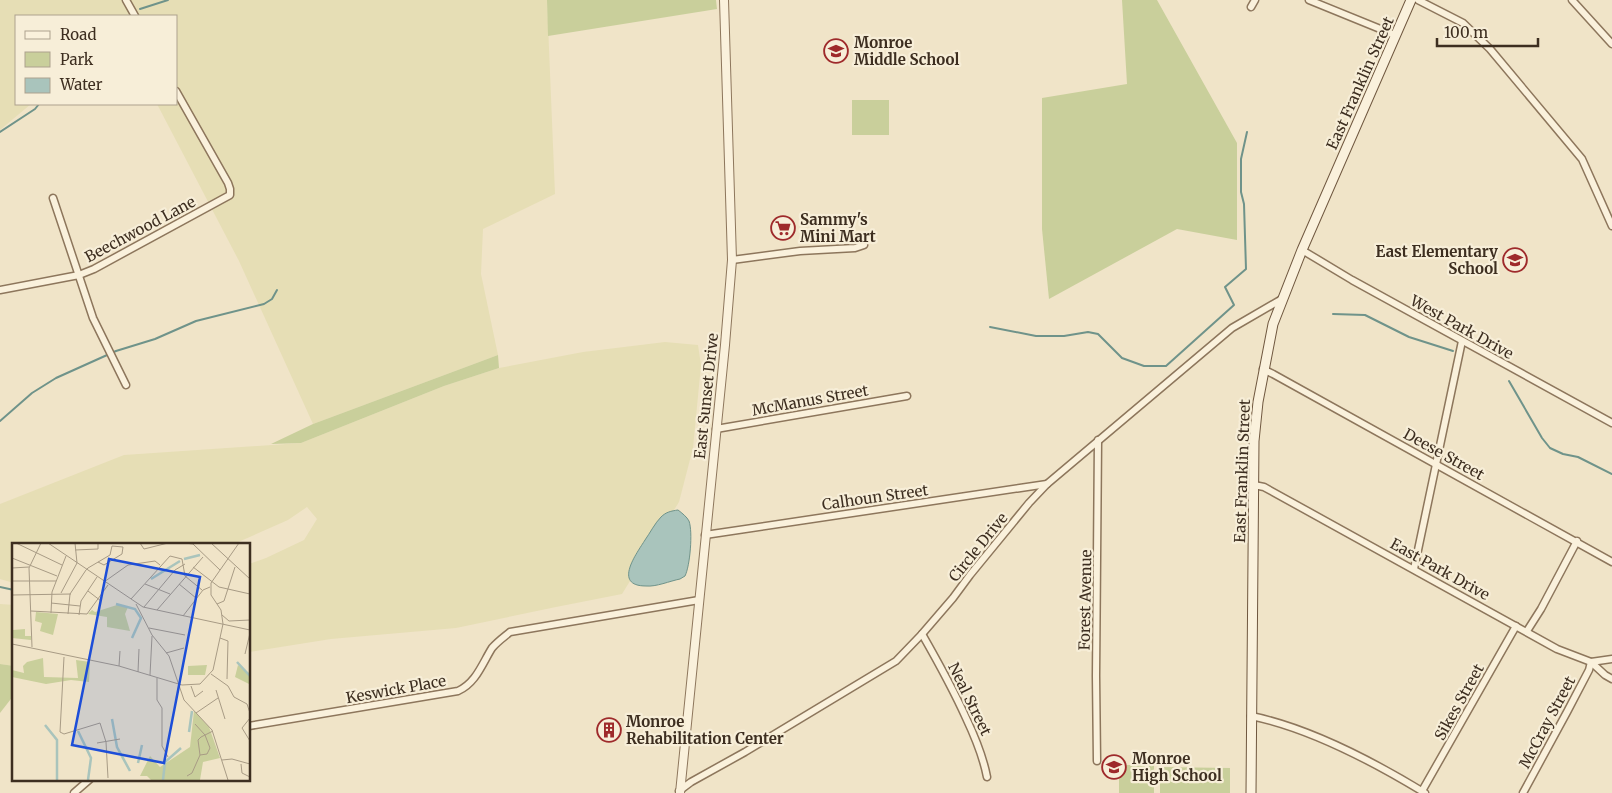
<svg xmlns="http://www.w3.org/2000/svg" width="1612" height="793" viewBox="0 0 1612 793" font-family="Merriweather,serif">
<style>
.farmland{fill:#e6deb5}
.green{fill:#c9cf9b}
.water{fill:#a9c4bc;stroke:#6f938a}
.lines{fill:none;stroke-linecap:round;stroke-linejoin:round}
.stream{stroke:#6f938a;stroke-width:2}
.minor-casing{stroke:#8d765c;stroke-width:9}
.tertiary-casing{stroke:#8d765c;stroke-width:10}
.secondary-casing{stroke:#6f573f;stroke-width:11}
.minor{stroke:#faf1dc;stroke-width:6}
.tertiary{stroke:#faf1dc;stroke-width:8}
.secondary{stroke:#faf1dc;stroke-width:9}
.labels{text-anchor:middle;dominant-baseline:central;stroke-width:4.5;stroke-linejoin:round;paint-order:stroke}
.poi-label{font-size:15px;font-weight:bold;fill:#3d2e20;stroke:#f7eed8;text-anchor:start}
.street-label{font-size:15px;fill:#3d2e20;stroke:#f7eed8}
.inset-river{fill:none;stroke:#a9c4bc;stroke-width:2.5}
.inset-road{fill:none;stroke:#a89b85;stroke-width:1}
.view{fill:#1d4ed8;fill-opacity:0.15;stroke:#1d4ed8;stroke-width:2.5}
.inset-edge{fill:none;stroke:#3d2e20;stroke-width:2.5}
</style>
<rect width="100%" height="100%" fill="#f0e4c8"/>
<g class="farmland">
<polygon points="0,0 547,0 555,194 483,229 481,274 498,355 313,424 239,261 157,104 176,104 176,16 16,16 16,104 31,104 0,130"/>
<polygon points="665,342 698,345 701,365 693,448 679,502 622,594 556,607 456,628 331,639 249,652 249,564 266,558 304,540 317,519 307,507 288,520 236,543 229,544 14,544 14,583 0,579 0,504 124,455 301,443 444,386 499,368 583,352"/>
<polygon points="0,604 14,605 14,666 0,664"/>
</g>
<g class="green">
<polygon points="547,0 716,0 717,9 548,36"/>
<polygon points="1122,0 1157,0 1237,143 1237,240 1177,229 1049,299 1042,229 1042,98 1127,84"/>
<rect x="852" y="100" width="37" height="35"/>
<polygon points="498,355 499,368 444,386 301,443 271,444 313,424"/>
<polygon points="0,664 14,666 14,695 0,713"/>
<rect x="1119" y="765" width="35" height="28"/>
<polygon points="1160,767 1230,768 1230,793 1160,793"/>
</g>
<path class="water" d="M678,510C682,513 687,517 689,521C693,532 690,566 685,576L680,579C670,581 656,587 646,586C612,586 637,553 645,540C650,533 655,523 661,517C666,512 671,511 678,510Z"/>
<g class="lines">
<g class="stream">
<polyline points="140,9 168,0"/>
<polyline points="0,132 35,109 39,104"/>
<polyline points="1333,314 1365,315 1409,337 1453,351"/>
<polyline points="990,327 1036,336 1064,336 1088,332 1098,334 1122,358 1144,366 1166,366 1234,305 1225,287 1246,269 1244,204 1241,192 1241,159 1247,132"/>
<polyline points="1509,381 1542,438 1550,448 1563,454 1578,457 1612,474"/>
<polyline points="0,421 32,393 56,378 116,351 155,339 196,321 264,304 272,299 277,290"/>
<polyline points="0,587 14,590"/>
</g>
<g class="minor-casing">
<g id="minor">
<polyline points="126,0 135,16"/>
<polyline points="1309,0 1395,35"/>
<polyline points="1418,0 1463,23 1490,49 1582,159 1612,226"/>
<polyline points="1572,0 1612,44"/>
<polyline points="1251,7 1255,0"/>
<polyline points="53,198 93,318 126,385"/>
<polyline points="1302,250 1352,280 1612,423"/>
<polyline points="732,260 800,251 855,248 864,245"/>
<polyline points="0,290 79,275 94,269 230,195 230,189 228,183 176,91"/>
<polyline points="1263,369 1273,374 1612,562"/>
<polyline points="716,429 907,396"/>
<polyline points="1254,485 1264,487 1557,649 1591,662 1605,675 1612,679"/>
<polyline points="705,535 1047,484"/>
<polyline points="1414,569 1462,341"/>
<polyline points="1527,631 1541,609 1577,541"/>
<path d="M922,634C938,662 953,689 966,718C975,737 983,756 987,777"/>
<path d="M1251,716C1311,728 1374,762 1425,793"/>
<path d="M249,726L458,691C476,683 482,664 492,648C497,642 504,637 510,632L699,600"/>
<polyline points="1097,761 1096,676 1098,440"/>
<polyline points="679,791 691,782 745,752 896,661 922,634 953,598 970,575 1029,503 1047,484 1232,328 1282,299"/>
<polyline points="1422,791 1516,626"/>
<polyline points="74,793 90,779"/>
<polyline points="1523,793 1567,712 1589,670 1591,662 1612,659"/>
</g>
</g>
<g class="tertiary-casing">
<polyline id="tertiary" points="680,793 725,345 732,260 724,0"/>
</g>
<g class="secondary-casing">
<polyline id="secondary" points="1251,793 1254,441 1258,402 1273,324 1302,250 1411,0"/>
</g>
<use href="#minor" class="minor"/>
<use href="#tertiary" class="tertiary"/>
<use href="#secondary" class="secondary"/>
</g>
<defs>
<g id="school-ring" transform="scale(1.25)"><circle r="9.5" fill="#f7eed8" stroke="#9e2a2b" stroke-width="1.5"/><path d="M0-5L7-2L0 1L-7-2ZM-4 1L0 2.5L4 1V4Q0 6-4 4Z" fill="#9e2a2b"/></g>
<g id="supermarket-ring" transform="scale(1.25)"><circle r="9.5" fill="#f7eed8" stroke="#9e2a2b" stroke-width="1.5"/><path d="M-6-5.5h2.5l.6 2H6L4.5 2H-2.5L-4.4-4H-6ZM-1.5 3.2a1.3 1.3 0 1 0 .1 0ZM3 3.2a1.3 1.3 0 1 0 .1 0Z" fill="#9e2a2b"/></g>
<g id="building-ring" transform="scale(1.25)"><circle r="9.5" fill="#f7eed8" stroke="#9e2a2b" stroke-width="1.5"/><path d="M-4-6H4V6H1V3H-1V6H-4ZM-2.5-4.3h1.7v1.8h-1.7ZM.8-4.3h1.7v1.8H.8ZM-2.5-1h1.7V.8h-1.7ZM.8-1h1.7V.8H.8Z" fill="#9e2a2b"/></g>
</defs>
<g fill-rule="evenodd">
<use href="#school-ring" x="836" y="51"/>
<use href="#supermarket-ring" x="783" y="228"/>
<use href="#school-ring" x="1515" y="260"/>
<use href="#building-ring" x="609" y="730"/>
<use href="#school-ring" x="1114" y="767"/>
</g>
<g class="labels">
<g class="poi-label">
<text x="854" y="42">Monroe<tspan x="854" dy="17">Middle School</tspan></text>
<text x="800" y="219">Sammy's<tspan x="800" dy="17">Mini Mart</tspan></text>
<text x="1498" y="251" text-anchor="end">East Elementary<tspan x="1498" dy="17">School</tspan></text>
<text x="626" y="721">Monroe<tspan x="626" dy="17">Rehabilitation Center</tspan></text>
<text x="1132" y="758">Monroe<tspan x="1132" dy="17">High School</tspan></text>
</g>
<g class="street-label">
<text transform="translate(1360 83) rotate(-66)">East Franklin Street</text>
<text transform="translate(140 229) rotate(-28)">Beechwood Lane</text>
<text transform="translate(1462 327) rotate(29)">West Park Drive</text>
<text transform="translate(706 396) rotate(-84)">East Sunset Drive</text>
<text transform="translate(810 400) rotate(-10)">McManus Street</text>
<text transform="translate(1444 454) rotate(29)">Deese Street</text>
<text transform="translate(1242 471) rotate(-88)">East Franklin Street</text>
<text transform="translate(875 497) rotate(-8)">Calhoun Street</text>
<text transform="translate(978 547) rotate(-51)">Circle Drive</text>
<text transform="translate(1440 569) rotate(29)">East Park Drive</text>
<text transform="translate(1085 600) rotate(-89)">Forest Avenue</text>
<text transform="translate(396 689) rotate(-10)">Keswick Place</text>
<text transform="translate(970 699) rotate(64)">Neal Street</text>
<text transform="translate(1459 702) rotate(-61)">Sikes Street</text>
<text transform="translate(1547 722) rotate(-62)">McCray Street</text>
</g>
</g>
<g transform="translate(12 543)">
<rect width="238" height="238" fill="#f0e4c8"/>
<path d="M105,62L116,64L113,71L118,88L95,84V74L76,71L80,67L83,69ZM24,69L46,71L41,92L28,88L30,80L23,78ZM13,86V93H19V97L0,95L1,87ZM31,115L32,134L66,135L64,117L78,119L77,139L59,137L34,141L0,134V127L12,130L11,123L15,119ZM195,122L193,132H176V123ZM226,122L237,130V141L223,134ZM182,168L197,184L208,215L191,219L188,237H139L135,233H128L138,213L148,224L178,204Z" fill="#c9cf9b"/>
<path class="inset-river" d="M172,16L188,12M139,36L168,18M104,61L123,66L129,75L120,95M225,119L238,133M100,176L105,204L118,228M33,182L45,197V237M66,188L79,215L76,237M177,189L180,168M126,220L130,202M151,237L153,219L169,205"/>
<path class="inset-road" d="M4,0L50,22M36,0L131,64L238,87M128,0L132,6L156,0M173,0L181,1L208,27M199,0L238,36M63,7L86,6V0M0,15L45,33M181,24L207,44L238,51M0,25L17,24M0,38H44M92,39L116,22L143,18L148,22M133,41L158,51M167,41L184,55M76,48L89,58M49,50L65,20L63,0M0,52L59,51M119,56L158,13L170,16L173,33L190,47M39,60L68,63M124,61L140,92L157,113L172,157L200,187L216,237M205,61L212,58L223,24M132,64L163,27L173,21M145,67L191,14M19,68L75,71L96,42M39,70L40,49L54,13M56,71L58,51L74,27L76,25L98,12L100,3L111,4L110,11L92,22L86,19M67,72L69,58L85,34M210,72L217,78L238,77M171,73L191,47L198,44M137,85L173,92M208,95L216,98L215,136M0,101L107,123L170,142L188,141L201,127L211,81L209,67L199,52V40L227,0M20,104L17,25L29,0M154,110L172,105M233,111L238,90M52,114L48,189L52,191L88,180L94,199L96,235M107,123L108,108M126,129L127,106M199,131L216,143L222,154L235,161L238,170M138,132L140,93M145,135V157L150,165V203L156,214M179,143L183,154L191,148M204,147L213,176M184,170L206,155M238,175L230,185L238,198M183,181L193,192L198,205L195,211L188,212L186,197L189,194L201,188M85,200L108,196M210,217L220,216L238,221M229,221L230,230L238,234M175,233L180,230L188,212"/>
<path class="view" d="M97,16L188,34L152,220L60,202Z"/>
<rect width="238" height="238" class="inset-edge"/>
</g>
<rect x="15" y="15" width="162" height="90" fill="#f7eed8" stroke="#ada18e"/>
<rect x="25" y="31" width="25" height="8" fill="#faf1dc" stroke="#ada18e"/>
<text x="60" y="40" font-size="15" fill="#3d2e20">Road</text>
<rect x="25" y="52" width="25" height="15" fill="#c9cf9b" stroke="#ada18e"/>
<text x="60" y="65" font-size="15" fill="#3d2e20">Park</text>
<rect x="25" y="78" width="25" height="15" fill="#a9c4bc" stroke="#ada18e"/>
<text x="60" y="90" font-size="15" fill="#3d2e20">Water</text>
<path d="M1437 38v8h101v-8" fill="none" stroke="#3d2e20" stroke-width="2.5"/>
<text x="1444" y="38" font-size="15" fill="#3d2e20" stroke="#f7eed8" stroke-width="4" paint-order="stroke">100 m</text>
</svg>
